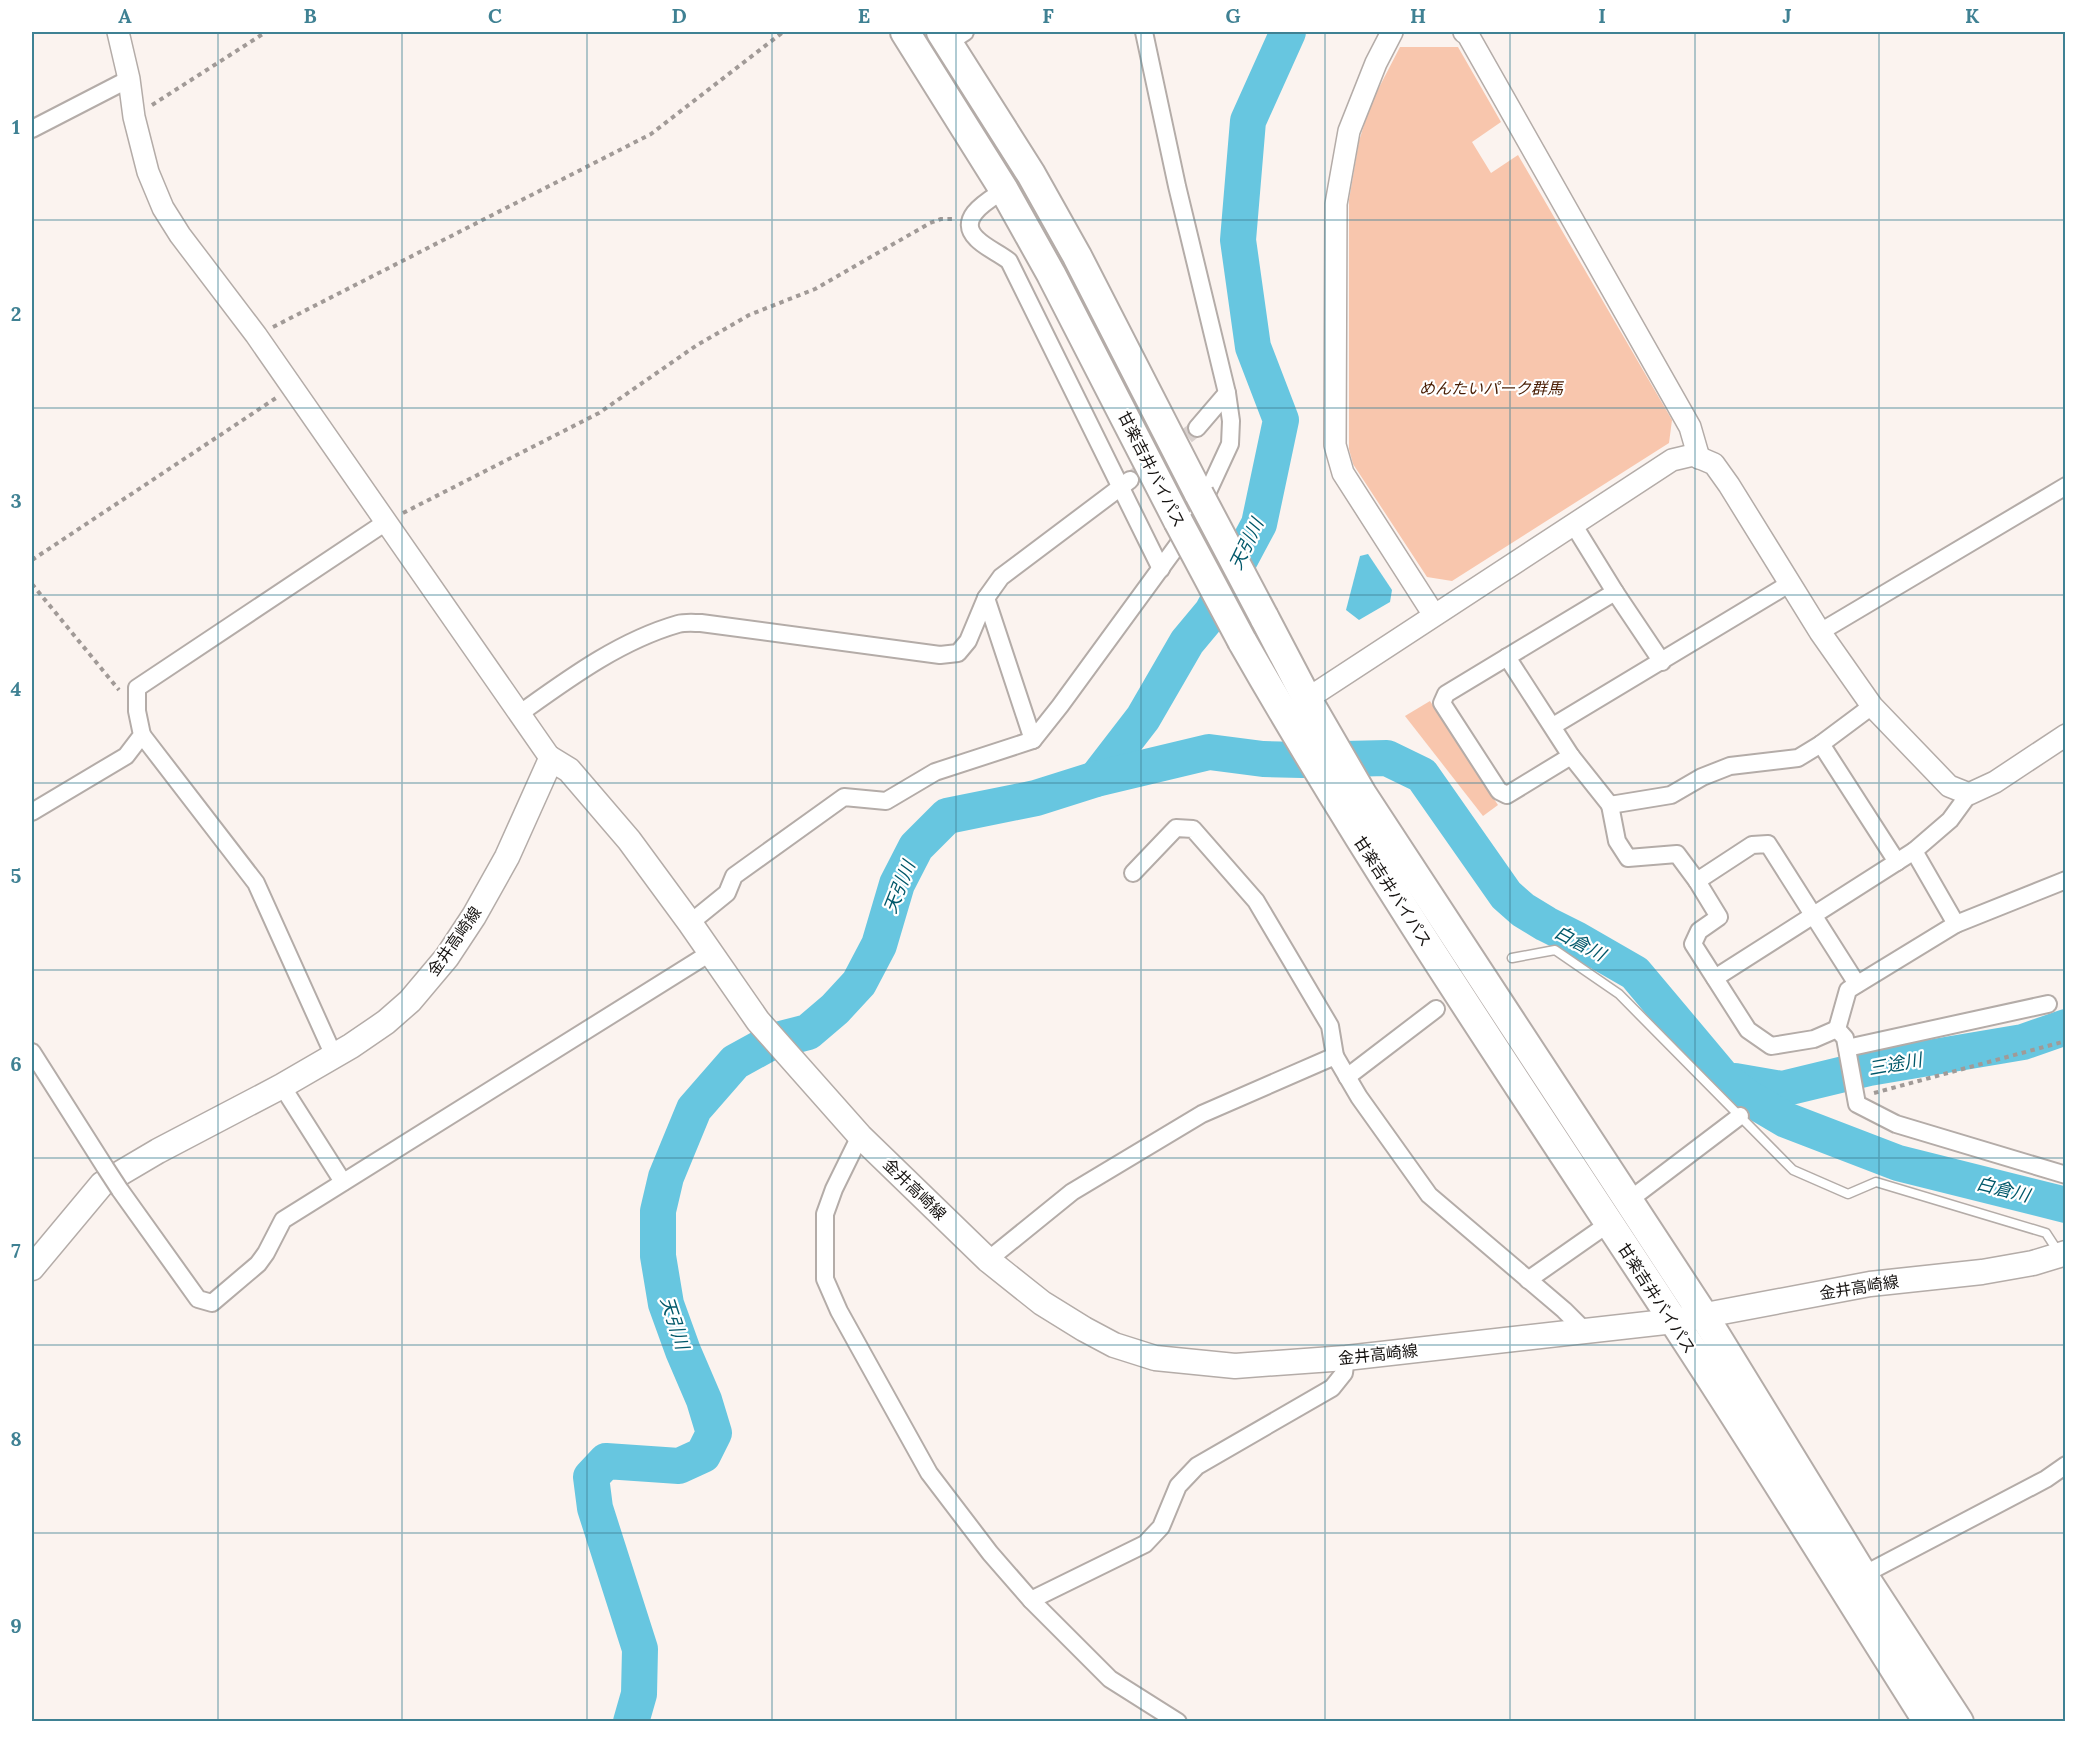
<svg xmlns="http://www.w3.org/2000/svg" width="2097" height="1753" viewBox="0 0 2097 1753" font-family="Lora,'Noto Sans JP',serif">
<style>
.green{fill:#f8c6ad}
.water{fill:#67c6e0}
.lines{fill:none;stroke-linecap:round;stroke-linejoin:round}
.river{stroke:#67c6e0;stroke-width:36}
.minor-tunnel{stroke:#d9d1ce;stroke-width:16;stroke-dasharray:16 8;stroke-linecap:butt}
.service-casing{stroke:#b4aca8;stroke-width:11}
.minor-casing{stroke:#b4aca8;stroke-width:20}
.tertiary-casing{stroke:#b4aca8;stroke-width:24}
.secondary-casing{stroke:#b4aca8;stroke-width:27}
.trunk-casing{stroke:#b4aca8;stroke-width:32}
.path{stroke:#a19a97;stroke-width:4;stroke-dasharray:4.5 4.5;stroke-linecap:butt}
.service{stroke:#fff;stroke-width:8}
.minor{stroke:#fff;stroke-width:16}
.tertiary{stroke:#fff;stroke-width:21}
.secondary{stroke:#fff;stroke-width:24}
.trunk{stroke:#fff;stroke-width:28}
.minor-bridge-casing{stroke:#b4aca8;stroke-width:20;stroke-linecap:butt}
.trunk-bridge-casing{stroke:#b4aca8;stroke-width:32;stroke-linecap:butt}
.minor-bridge{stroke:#fff;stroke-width:16}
.trunk-bridge{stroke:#fff;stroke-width:28}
.grid{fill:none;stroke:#3f8193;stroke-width:1.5;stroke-opacity:0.55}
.labels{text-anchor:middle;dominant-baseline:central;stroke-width:4.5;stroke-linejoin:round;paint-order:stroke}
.park-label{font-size:16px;font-style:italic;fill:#491d03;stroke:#fff}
.street-label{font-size:16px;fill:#161311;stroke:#fff}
.water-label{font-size:18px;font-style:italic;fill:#00586a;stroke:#fff}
.neatline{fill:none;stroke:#3f8193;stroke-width:2}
.grid-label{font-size:20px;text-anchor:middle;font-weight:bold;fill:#3f8193}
</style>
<rect width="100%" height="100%" fill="#fbf3ef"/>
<g class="green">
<polygon points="1400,47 1458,47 1501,122 1472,142 1491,173 1518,155 1672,420 1669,443 1452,581 1427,577 1353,464 1349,449 1349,200 1359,141 1371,103"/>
<polygon points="1430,701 1498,805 1483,816 1405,716"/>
</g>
<polygon class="water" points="1368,554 1392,590 1390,602 1359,620 1346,610 1360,556"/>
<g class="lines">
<g class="river">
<polyline points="1096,779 1143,718 1187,642 1212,612 1259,524 1281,420 1253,347 1238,240 1248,121 1288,32"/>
<polyline points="1735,1081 1782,1089 1869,1068 2023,1042 2066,1027"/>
<polyline points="631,1722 639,1694 640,1649 595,1508 591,1477 606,1461 679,1466 703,1455 714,1433 704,1400 683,1351 666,1304 658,1256 658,1211 666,1177 694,1109 735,1062 773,1041 808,1032 835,1009 859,983 879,945 897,884 916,847 947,816 1036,798 1096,779 1209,752 1263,759 1302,760 1387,758 1422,775 1506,895 1523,910 1546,924 1576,939 1635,973 1724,1079 1747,1097 1786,1120 1898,1163 2066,1205"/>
</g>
<polyline class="minor-tunnel" points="1130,480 1197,428"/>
<g class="service-casing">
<polyline id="service" points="1512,958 1555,950 1619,994 1793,1170 1848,1194 1876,1182 2046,1233 2059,1253"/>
</g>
<g class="minor-casing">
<g id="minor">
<polyline points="1144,32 1177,186 1227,393 1197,428"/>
<polyline points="948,43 965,32"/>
<polyline points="32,129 129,79"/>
<path d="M1004,190C989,200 955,218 977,239C986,248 999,253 1009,261L1161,569"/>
<polyline points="1573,524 1615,592 1662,662"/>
<polyline points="986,598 1033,740"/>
<polyline points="1820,632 2066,486"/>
<polyline points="1507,657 1571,756 1610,805 1671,795 1702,777 1730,766 1798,758 1821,744 1872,706"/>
<path d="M519,714C568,679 619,641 678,624C685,622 694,623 701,623L940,655L958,653L968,641L986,598L1001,577L1130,480"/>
<polyline points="1553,726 1789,584"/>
<polyline points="142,735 256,883 334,1056"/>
<polyline points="1821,744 1897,862"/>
<polyline points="1571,756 1507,795 1499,791 1442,703 1446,694 1615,592"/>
<polyline points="1610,805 1617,841 1628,858 1677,854 1697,881"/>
<polyline points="32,812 126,756 142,735 137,711 137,688 386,522"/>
<polyline points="1914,851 1956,924"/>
<polyline points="1133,873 1176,828 1193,829 1256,901 1330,1026 1335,1056"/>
<polyline points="2066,880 1956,924 1848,990 1837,1029 1845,1038 1857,1104 1896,1124 2066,1175"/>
<polyline points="690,923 727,893 734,876 844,797 886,801 935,772 1033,740 1060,706 1193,524 1230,444 1231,421 1227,393"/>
<polyline points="1715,978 1914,851 1950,820 1969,794"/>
<polyline points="1837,1029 1814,1039 1771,1046 1748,1030 1693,944 1699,931 1719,917 1697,881 1752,845 1768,844 1857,984"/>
<polyline points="1847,1048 2048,1004"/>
<polyline points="32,1052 105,1167"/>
<polyline points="1347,1077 1436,1009"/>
<polyline points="282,1086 343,1182"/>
<polyline points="860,1136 834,1189 825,1214 825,1279 839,1311 929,1473 990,1553 1031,1600"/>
<polyline points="120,1190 198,1299 212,1303 258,1264 266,1253 283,1220 710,953"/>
<polyline points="1628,1201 1740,1116"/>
<polyline points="988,1260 1072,1192 1202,1114 1335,1056 1359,1097 1429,1195 1564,1310 1585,1331"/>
<polyline points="1528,1280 1608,1224"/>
<polyline points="1863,1575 2046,1479 2066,1465"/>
<polyline points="1178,1722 1110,1679 1031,1600 1145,1544 1161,1527 1178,1486 1197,1466 1332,1388 1344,1373 1346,1358"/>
</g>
</g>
<g class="tertiary-casing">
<g id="tertiary">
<polyline points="118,32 129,79 134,117 148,172 163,208 180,235 256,335 551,759"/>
<polyline points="1392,32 1376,63 1349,131 1336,204 1335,445 1343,473 1434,615"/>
<polyline points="1464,32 1468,35 1690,427 1699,458"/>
<polyline points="1307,699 1672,460 1693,455 1714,464 1729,485 1820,632 1872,706 1949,786 1969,794 1995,782 2066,735"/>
</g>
</g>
<g class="secondary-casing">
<polyline id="secondary" points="32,1268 102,1184 158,1151 282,1086 351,1046 386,1022 410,1001 447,957 474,916 507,857 551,759 569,770 629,840 690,923 758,1021 860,1136 988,1260 1042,1303 1084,1329 1114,1345 1155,1358 1235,1366 1346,1358 1674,1321 1870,1284 1982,1272 2033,1263 2066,1253"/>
</g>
<g class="trunk-casing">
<g id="trunk">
<polyline points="905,32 1004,190 1051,274 1178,521"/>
<polyline points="941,32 1031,174 1077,256 1199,494"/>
<polyline points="1264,617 1307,699 1362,794 1704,1316 1863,1575 1959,1722"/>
<path d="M1242,641C1375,874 1526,1096 1673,1320C1760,1452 1843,1588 1928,1722"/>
</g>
</g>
<g class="path">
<polyline points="152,105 266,32"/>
<polyline points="273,327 651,134 783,32"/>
<polyline points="403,513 599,413 697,345 749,315 815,289 930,223 941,219 955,219"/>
<polyline points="32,560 276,398"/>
<polyline points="32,584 119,690"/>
<polyline points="1874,1093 2066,1041"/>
</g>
<use href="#service" class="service"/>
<use href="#minor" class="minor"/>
<use href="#tertiary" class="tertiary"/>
<use href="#secondary" class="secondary"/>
<use href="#trunk" class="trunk"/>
<g class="minor-bridge-casing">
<polyline id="minor-bridge" points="105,1167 120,1190"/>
</g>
<g class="trunk-bridge-casing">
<g id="trunk-bridge">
<polyline points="1199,494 1264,617"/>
<polyline points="1178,521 1242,641"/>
</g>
</g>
<use href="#minor-bridge" class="minor-bridge"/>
<use href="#trunk-bridge" class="trunk-bridge"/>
</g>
<path class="grid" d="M218,32V1722M402,32V1722M587,32V1722M772,32V1722M956,32V1722M1141,32V1722M1325,32V1722M1510,32V1722M1695,32V1722M1879,32V1722M32,220H2066M32,408H2066M32,595H2066M32,783H2066M32,970H2066M32,1158H2066M32,1345H2066M32,1533H2066"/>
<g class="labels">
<g class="park-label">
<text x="1491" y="388">めんたいパーク群馬</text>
</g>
<g class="street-label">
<text transform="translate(1152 469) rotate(63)">甘楽吉井バイパス</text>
<text transform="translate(1393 891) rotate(57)">甘楽吉井バイパス</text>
<text transform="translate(454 941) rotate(-55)">金井高崎線</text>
<text transform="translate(915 1189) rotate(44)">金井高崎線</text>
<text transform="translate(1859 1287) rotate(-9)">金井高崎線</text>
<text transform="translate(1657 1298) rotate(57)">甘楽吉井バイパス</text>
<text transform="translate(1378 1354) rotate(-6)">金井高崎線</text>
</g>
<g class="water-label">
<text transform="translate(1246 544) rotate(-64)">天引川</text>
<text transform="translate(899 887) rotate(-68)">天引川</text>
<text transform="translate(1580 943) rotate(28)">白倉川</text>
<text transform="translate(1895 1064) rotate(-10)">三途川</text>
<text transform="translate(2003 1189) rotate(14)">白倉川</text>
<text transform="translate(675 1323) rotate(72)">天引川</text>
</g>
</g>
<rect width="2097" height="1753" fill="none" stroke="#ffffff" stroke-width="66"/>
<rect x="33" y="33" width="2031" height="1687" class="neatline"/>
<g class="grid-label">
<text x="125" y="23">A</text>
<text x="310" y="23">B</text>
<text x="495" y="23">C</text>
<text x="679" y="23">D</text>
<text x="864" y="23">E</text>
<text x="1048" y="23">F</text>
<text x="1233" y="23">G</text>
<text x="1418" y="23">H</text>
<text x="1602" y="23">I</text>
<text x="1787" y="23">J</text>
<text x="1972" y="23">K</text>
<text x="16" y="134">1</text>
<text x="16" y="321">2</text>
<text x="16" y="508">3</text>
<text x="16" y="696">4</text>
<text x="16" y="883">5</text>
<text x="16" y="1071">6</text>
<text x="16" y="1258">7</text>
<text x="16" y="1446">8</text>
<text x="16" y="1633">9</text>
</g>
</svg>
